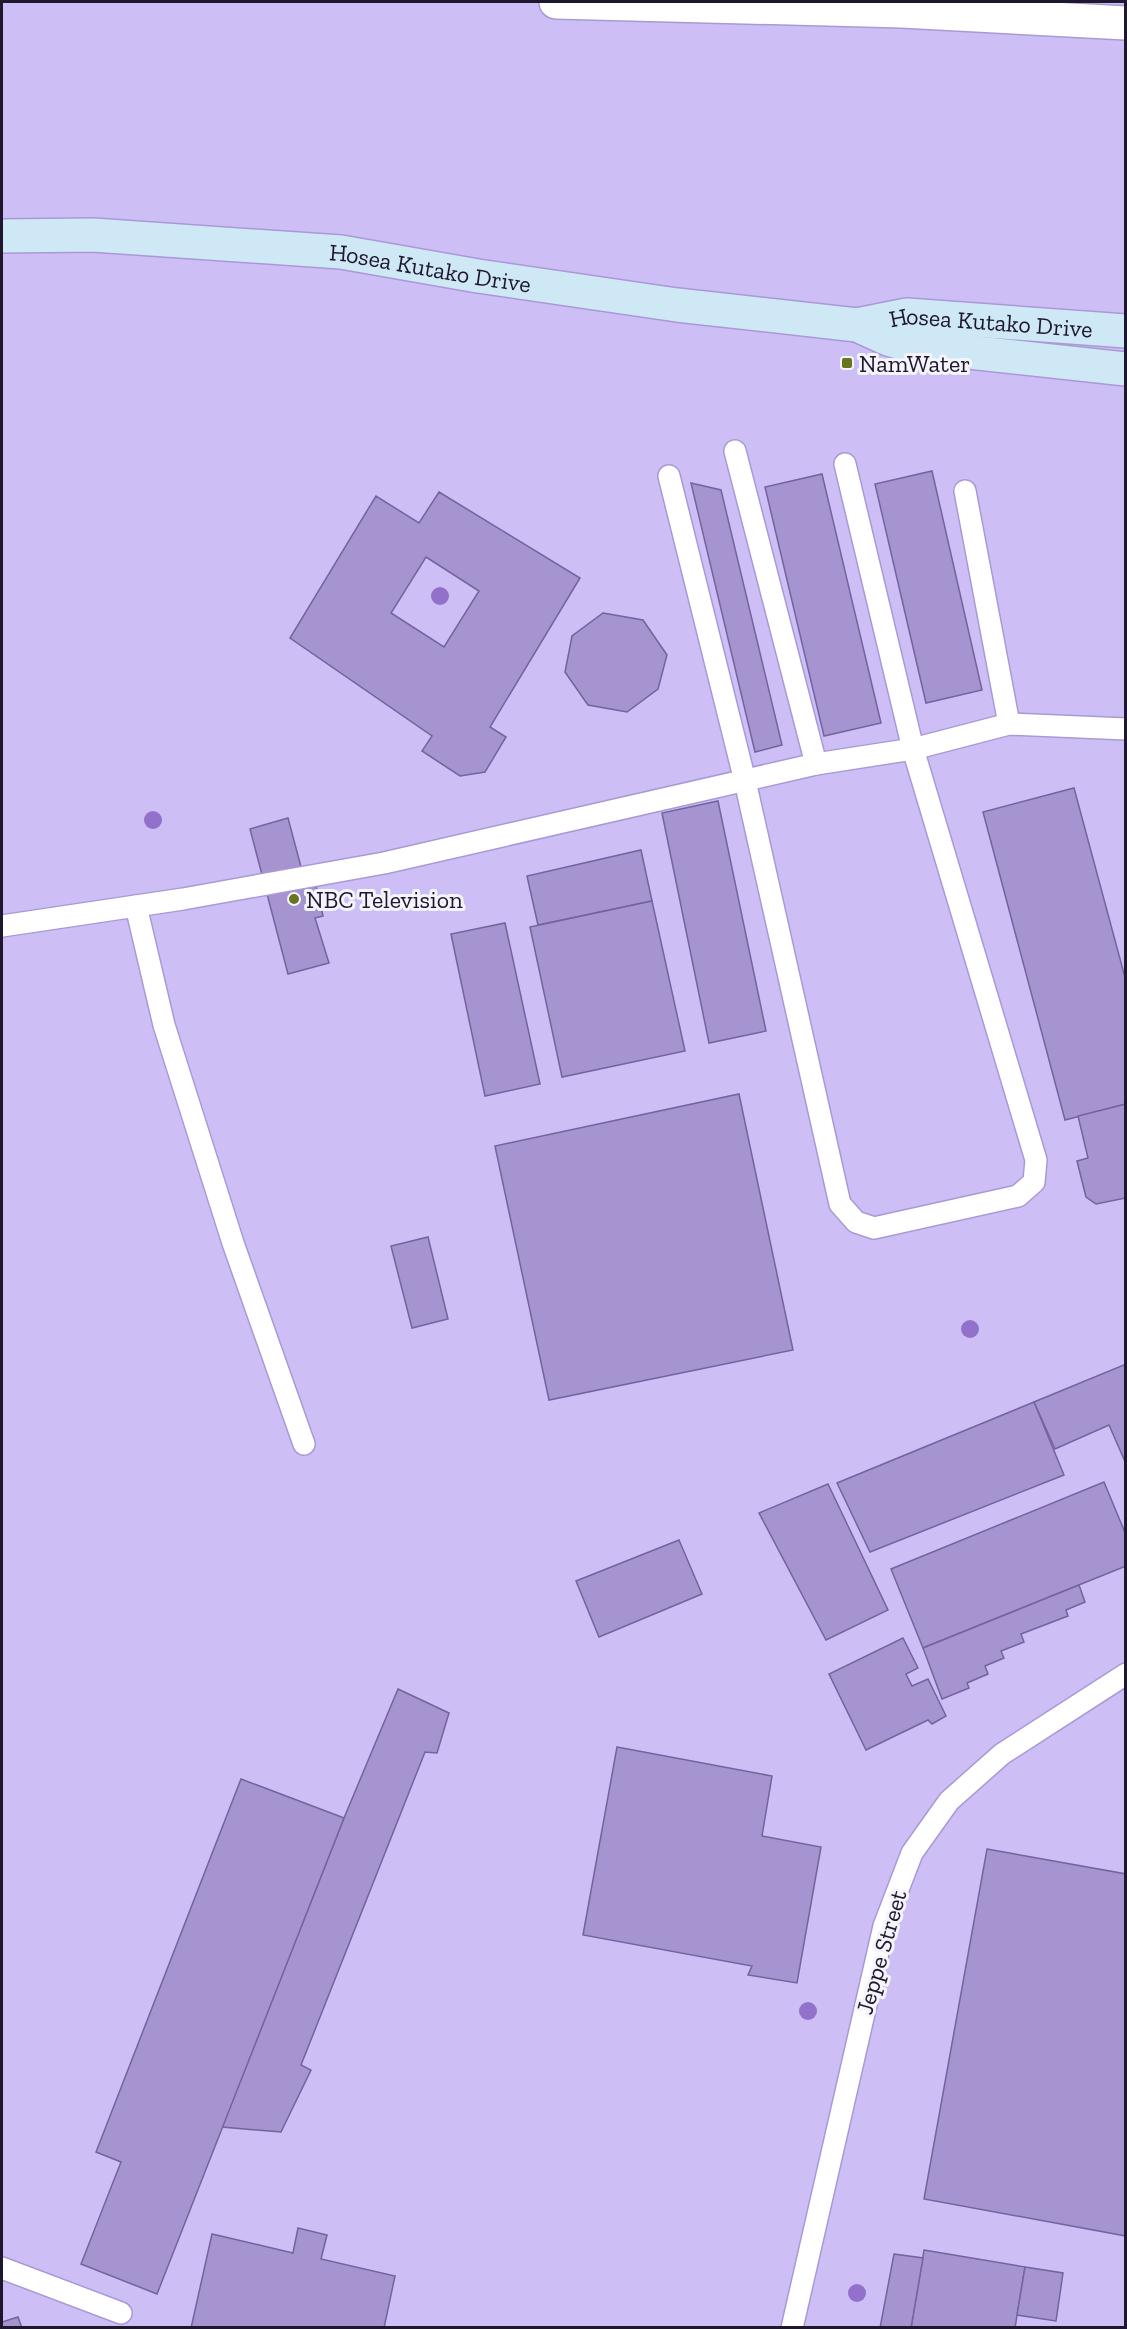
<svg xmlns="http://www.w3.org/2000/svg" width="1127" height="2329" viewBox="0 0 1127 2329" font-family="'Zilla Slab',serif">
<style>
.built{fill:#cdbef6}
.building{fill:#a594d0;stroke:#74639c;stroke-width:1.5;fill-rule:evenodd}
.lines{fill:none;stroke-linecap:round;stroke-linejoin:round}
.service-casing{stroke:#aa99d6;stroke-width:24}
.minor-casing{stroke:#aa99d6;stroke-width:36}
.secondary-casing{stroke:#aa99d6;stroke-width:36}
.service{stroke:#fff;stroke-width:21}
.minor{stroke:#fff;stroke-width:33}
.secondary{stroke:#cfe8f6;stroke-width:33}
.tree{fill:#9371cb}
.poi-dot{fill:#69741f;stroke:#f5f4fa;stroke-width:2}
.labels{text-anchor:middle;dominant-baseline:central;stroke-width:6;stroke-linejoin:round;paint-order:stroke}
.street-label{font-size:24px;fill:#1e172e;stroke:#f5f4fa}
.poi-label{font-size:24px;fill:#1e172e;stroke:#f5f4fa;text-anchor:start}
</style>
<rect width="100%" height="100%" fill="#d8cbfe"/>
<polygon class="built" points="2,2 1125,2 1125,2327 2,2328"/>
<g class="building">
<polygon points="932,471 982,690 926,703 875,484"/>
<polygon points="822,474 881,723 824,736 765,487"/>
<polygon points="691,483 721,490 782,745 755,752"/>
<path d="M439,492L580,578L490,727L506,737L485,772L460,776L422,751L432,736L290,638L376,496L419,523ZM426,557L479,591L444,647L391,613Z"/>
<polygon points="603,613 643,620 667,655 658,689 627,712 588,705 565,672 572,636"/>
<polygon points="1074,788 1126,981 1126,1104 1065,1120 983,812"/>
<polygon points="718,801 766,1031 709,1043 662,813"/>
<polygon points="288,818 305,882 315,881 323,916 315,918 329,963 288,974 250,829"/>
<polygon points="641,850 652,901 538,925 527,876"/>
<polygon points="652,901 685,1051 562,1077 530,927"/>
<polygon points="505,923 540,1084 485,1096 451,934"/>
<polygon points="739,1094 793,1350 549,1400 495,1146"/>
<polygon points="1126,1104 1126,1198 1096,1204 1086,1197 1077,1161 1088,1158 1078,1116"/>
<polygon points="428,1237 448,1319 412,1328 391,1246"/>
<polygon points="1126,1364 1126,1464 1109,1425 1055,1449 1034,1402"/>
<polygon points="1034,1402 1064,1475 870,1552 837,1483"/>
<polygon points="1104,1482 1126,1535 1126,1566 923,1648 891,1569"/>
<polygon points="828,1484 888,1610 826,1640 759,1513"/>
<polygon points="679,1540 702,1594 599,1637 576,1581"/>
<polygon points="1079,1585 1085,1602 1066,1610 1068,1616 1021,1634 1024,1642 1001,1651 1004,1658 985,1666 988,1674 967,1683 969,1688 942,1699 923,1648"/>
<polygon points="903,1638 918,1668 906,1674 912,1686 928,1679 946,1716 932,1724 928,1720 866,1750 829,1674"/>
<polygon points="398,1689 449,1713 437,1753 425,1752 301,2065 311,2070 281,2132 222,2127 344,1818"/>
<polygon points="617,1747 772,1776 762,1836 821,1847 797,1983 748,1975 752,1966 583,1935"/>
<polygon points="241,1779 344,1818 157,2294 81,2264 121,2162 96,2152"/>
<polygon points="987,1849 1126,1874 1126,2236 924,2199"/>
<polygon points="298,2228 327,2235 321,2259 395,2276 384,2328 191,2328 212,2234 293,2253"/>
<polygon points="924,2250 1025,2267 1015,2328 911,2328"/>
<polygon points="894,2254 923,2258 911,2328 880,2328"/>
<polygon points="1025,2267 1063,2273 1056,2321 1017,2315"/>
<polygon points="18,2317 22,2328 2,2328 2,2322"/>
</g>
<g class="lines">
<g class="service-casing">
<g id="service">
<polyline points="735,451 816,764"/>
<polyline points="669,476 745,781 840,1204 856,1222 874,1228 1018,1196 1034,1182 1036,1160 913,749 845,464"/>
<polyline points="965,491 1009,724"/>
<polyline points="136,906 164,1025 233,1243 304,1444"/>
<polyline points="2,926 183,899 384,863 816,764 913,749 1009,724 1126,729"/>
<polyline points="2,2268 121,2313"/>
<polyline points="792,2328 884,1926 912,1853 949,1801 1002,1754 1126,1674"/>
</g>
</g>
<g class="minor-casing">
<polyline id="minor" points="556,2 902,11 1126,23"/>
</g>
<g class="secondary-casing">
<g id="secondary">
<path id="s1" d="M2,236L93,235L341,252L478,276L677,305L857,325L888,339L913,346L1126,369"/>
<path id="s2" d="M857,325L907,315L1126,331"/>
</g>
</g>
<use href="#service" class="service"/>
<use href="#minor" class="minor"/>
<use href="#secondary" class="secondary"/>
</g>
<g class="tree">
<circle cx="440" cy="596" r="9"/>
<circle cx="153" cy="820" r="9"/>
<circle cx="970" cy="1329" r="9"/>
<circle cx="808" cy="2011" r="9"/>
<circle cx="857" cy="2293" r="9"/>
</g>
<g class="poi-dot">
<rect x="841" y="357" width="12" height="12" rx="3"/>
<circle cx="294" cy="899" r="6"/>
</g>
<g class="labels">
<g class="street-label">
<text stroke="none"><textPath href="#s1" startOffset="430">Hosea Kutako Drive</textPath></text>
<text stroke="none"><textPath href="#s2" startOffset="135">Hosea Kutako Drive</textPath></text>
<text transform="translate(881 1952) rotate(-74)">Jeppe Street</text>
</g>
<g class="poi-label">
<text x="859" y="363">NamWater</text>
<text x="306" y="899">NBC Television</text>
</g>
</g>
<rect width="1127" height="2329" fill="none" stroke="#1e172e" stroke-width="6"/>
</svg>
